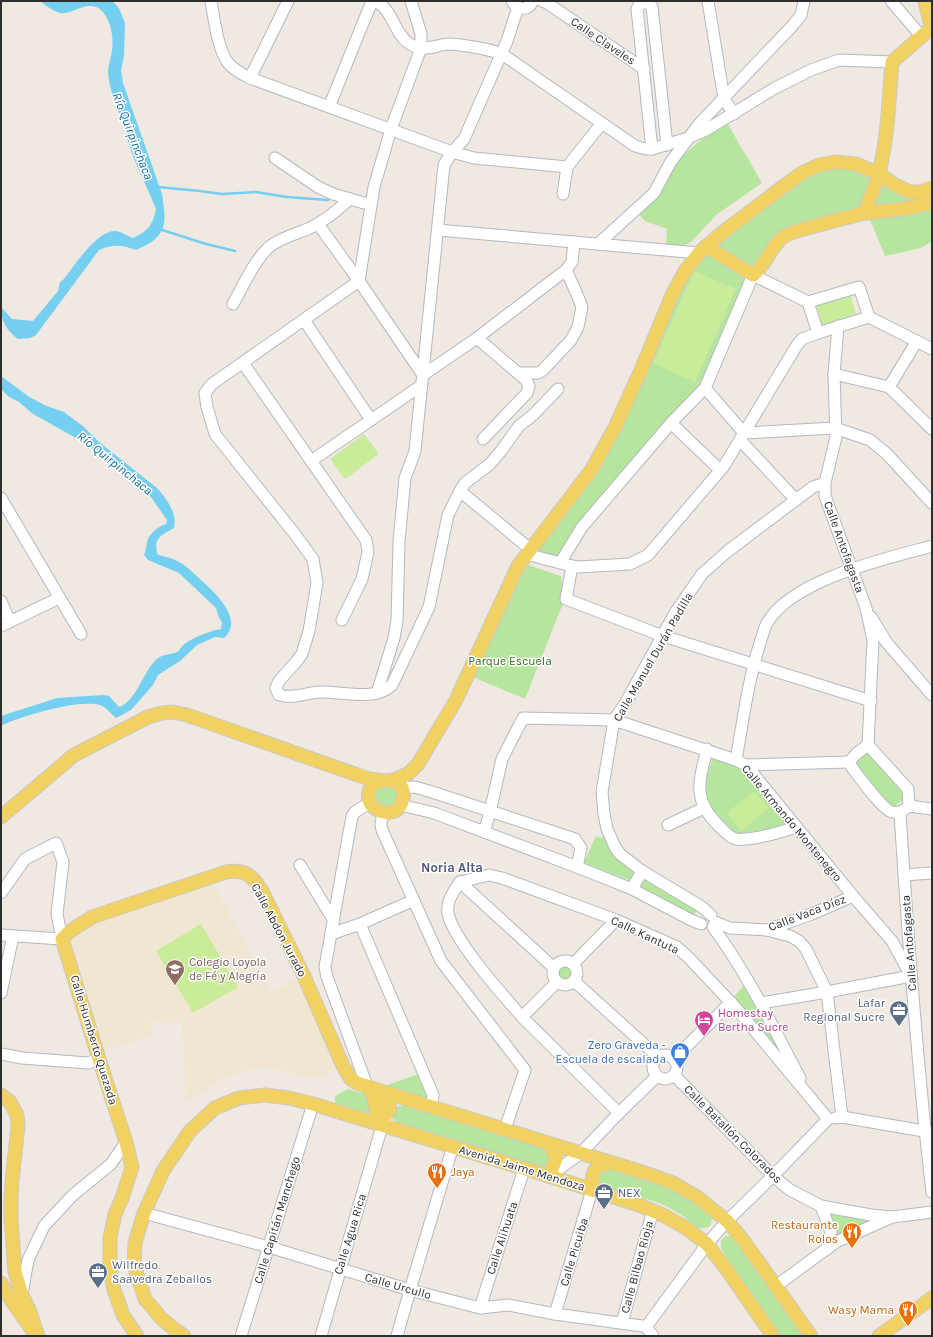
<svg xmlns="http://www.w3.org/2000/svg" width="933" height="1337" viewBox="0 0 933 1337" font-family="Karla,sans-serif">
<style>
.education{fill:#f0e6d1}
.green{fill:#b6e59e}
.pitch{fill:#c9ec9a}
.water{fill:#75cff0}
.lines{fill:none;stroke-linecap:round;stroke-linejoin:round}
.stream{stroke:#75cff0;stroke-width:2.5}
.minor-casing{stroke:#b4b7c1;stroke-width:13}
.major-casing{stroke:#c9c9c9;stroke-width:15}
.minor{stroke:#fff;stroke-width:11}
.major{stroke:#f2d163;stroke-width:13}
.labels{text-anchor:middle;dominant-baseline:central;stroke-width:3;stroke-linejoin:round;paint-order:stroke}
.street-label{font-size:12px;fill:#2e2e2e;stroke:#fff}
.park-label{font-size:12px;fill:#2c6e1b;stroke:#fff}
.education-label{font-size:12px;fill:#785e54;stroke:#fff;text-anchor:start}
.service-label{font-size:12px;fill:#4e5e75;stroke:#fff;text-anchor:start}
.hotel-label{font-size:12px;fill:#b23c85;stroke:#fff;text-anchor:start}
.shop-label{font-size:12px;fill:#366cbe;stroke:#fff;text-anchor:end}
.food-label{font-size:12px;fill:#c56008;stroke:#fff;text-anchor:end}
.water-label{font-size:13px;font-style:italic;fill:#0d6fa3;stroke:#fff}
.neighbourhood-label{font-size:13px;font-weight:bold;fill:#4d5680;stroke:#fff}
</style>
<rect width="100%" height="100%" fill="#efe9e1"/>
<polygon class="education" points="213,883 271,993 298,978 311,1008 335,1069 314,1079 272,1068 250,1070 227,1076 186,1102 182,1023 150,1022 152,1036 100,1051 71,942 77,934 95,921"/>
<g class="green">
<path d="M726,121L762,183L716,215L693,240L684,246L666,244L667,229L645,221L637,212L663,190C668,161 704,138 726,121Z"/>
<polygon points="830,167 850,170 874,180 864,208 797,227 752,271 713,247 807,175"/>
<polygon points="880,181 908,197 932,200 873,206"/>
<polygon points="932,209 932,241 921,248 885,256 869,217 917,214"/>
<polygon points="706,254 748,277 707,378 556,558 535,552 570,506 679,291 698,262"/>
<polygon points="525,564 561,576 563,603 525,699 473,677"/>
<path d="M865,752H870C880,764 904,785 903,800L895,806L889,807L855,767V761Z"/>
<polygon points="713,757 742,767 788,824 757,834 742,836 735,833 711,808 706,795 706,778"/>
<polygon points="397,786 399,790 395,807 378,806 373,795 376,787 390,788"/>
<path d="M596,836L600,838L605,836L634,870C634,875 633,878 629,880L584,863Z"/>
<polygon points="648,879 696,908 697,912 691,916 641,888 642,881"/>
<circle cx="565" cy="972" r="9"/>
<polygon points="744,985 790,1067 786,1067 734,997"/>
<polygon points="419,1074 428,1098 423,1099 381,1087"/>
<polygon points="348,1089 369,1095 372,1109 369,1112 364,1113 335,1104 335,1096"/>
<path d="M400,1106H405L546,1147L551,1153L547,1168L396,1122C392,1117 393,1114 396,1108Z"/>
<path d="M614,1167L683,1194L708,1211L712,1220L710,1226C695,1233 695,1224 684,1217C679,1213 673,1210 668,1207C647,1196 615,1194 598,1182L601,1169Z"/>
<polygon points="830,1213 873,1219 837,1237"/>
<path d="M727,1236H733L736,1239L802,1336H781L753,1299L721,1248C720,1242 721,1238 727,1236Z"/>
</g>
<g class="pitch">
<polygon points="694,271 736,289 695,382 653,363"/>
<polygon points="850,293 856,314 822,325 816,304"/>
<polygon points="364,434 379,454 345,479 330,459"/>
<polygon points="754,791 769,808 741,831 727,813"/>
<polygon points="201,924 238,987 193,1013 156,951"/>
</g>
<g class="water">
<path d="M40,1H112L119,8L125,23L124,56L121,70L123,83L162,194C167,225 167,237 136,250C121,245 115,244 99,250L36,335L30,338L18,339C6,330 1,321 1,307L12,319L33,321L58,291L60,282L64,279C74,266 98,229 116,231C123,232 127,236 133,238C148,231 153,225 156,209C149,191 140,174 133,156C128,142 124,127 119,113C114,99 109,87 108,72C108,65 111,58 112,51C114,37 111,19 100,9C86,0 72,15 61,13C54,12 45,5 40,1Z"/>
<path d="M1,376L28,396L44,405L64,412L84,427L99,442L157,488C166,498 178,514 174,528C161,535 152,539 158,555C167,557 176,559 184,565C190,569 195,575 201,580C214,592 245,619 224,638L215,637L197,645L180,661L158,675L153,685L131,710L116,718C112,715 105,706 100,705C79,699 20,716 1,726V716L57,698L103,695L109,696L119,707C136,701 142,675 154,662C163,652 170,656 179,651C183,640 210,631 221,629L222,622L219,618L216,608L179,573L148,560L144,555C146,550 146,547 147,542C149,533 158,527 166,524L167,520L151,497L85,443L33,414L19,402L9,397L1,389Z"/>
</g>
<g class="lines">
<g class="stream">
<polyline points="158,187 200,191 222,194 256,192 287,197 328,200"/>
<polyline points="159,229 206,244 235,251"/>
</g>
<g class="minor-casing">
<g id="minor">
<path d="M211,1C214,18 218,52 229,64C234,70 242,74 250,78L452,152L474,158L567,167L602,123"/>
<path d="M371,1C374,2 377,2 380,4C395,14 395,41 417,47C428,51 439,44 450,44C464,45 489,49 502,54L635,146L646,149H652L688,138L706,130L775,88L811,70L839,60L892,62"/>
<path d="M512,1C517,11 528,11 533,1"/>
<polyline points="542,1 547,3 644,69"/>
<polyline points="708,1 724,99 734,114"/>
<polyline points="891,1 922,37"/>
<polyline points="250,78 288,1"/>
<polyline points="329,107 372,1"/>
<path d="M652,149L637,9C639,2 648,1 652,7L667,145"/>
<polyline points="275,158 318,187 333,194 371,205"/>
<polyline points="563,194 567,167"/>
<polyline points="318,224 359,281 374,187 391,129 421,48 421,34 411,1"/>
<polyline points="438,230 699,253"/>
<polyline points="598,244 654,193 670,163 699,124 794,24 801,15 804,1"/>
<path d="M233,304C243,286 254,261 269,247C280,238 295,234 308,229C325,221 336,211 350,199"/>
<polyline points="869,317 932,349"/>
<polyline points="304,320 371,420"/>
<polyline points="838,326 834,374 836,437 825,483 825,496 866,608 873,640 868,745"/>
<polyline points="477,338 526,380 529,386 527,393 483,439"/>
<polyline points="243,363 366,540 368,552 362,579 342,620"/>
<polyline points="518,373 538,373 543,370 571,340 578,327 582,307 576,292 566,270"/>
<polyline points="834,374 889,387 932,429"/>
<polyline points="889,387 917,341"/>
<polyline points="705,388 744,433 835,428 870,440 887,454 932,503"/>
<path d="M558,389L533,415L519,426L501,451L490,464L465,483L460,491L448,515L429,607L392,685C376,702 341,691 320,692C304,693 295,699 279,695L276,688L279,681L296,662L302,654L309,631L317,583L313,559L294,533L215,434L207,407L205,393L212,384L359,281L423,375L477,338L566,270L572,262L574,242"/>
<polyline points="671,423 720,470"/>
<polyline points="740,440 796,500"/>
<polyline points="311,461 422,385"/>
<polyline points="460,491 530,549"/>
<polyline points="1,498 81,634"/>
<polyline points="526,554 572,566 578,567 630,564 648,555 724,466 797,345 802,339 818,333"/>
<polyline points="560,563 582,527 671,423 705,388 753,275 808,302 859,287 869,317 818,333 808,302"/>
<polyline points="572,566 566,599 663,636 871,701"/>
<polyline points="1,601 10,622"/>
<polyline points="871,617 887,643 932,695"/>
<polyline points="1,626 59,598"/>
<polyline points="377,693 394,638 397,621 399,542 405,478 415,451 444,165 452,152 464,139 507,41 516,13 519,8"/>
<path d="M868,745L908,789L909,806C904,810 899,814 892,812C883,810 860,778 853,769L849,762L856,754Z"/>
<path d="M707,749C699,782 692,800 719,826C723,830 730,838 736,839C739,840 743,839 745,839C763,838 779,832 797,827"/>
<polyline points="746,765 849,762"/>
<polyline points="402,788 415,787 432,792 575,839 581,848 577,867"/>
<polyline points="401,805 434,813 577,867 632,889 691,920 701,924"/>
<polyline points="909,806 932,809"/>
<polyline points="383,812 381,825 382,830 441,961 525,1070 505,1129"/>
<path d="M900,813C908,939 917,1066 932,1192"/>
<polyline points="668,825 704,808"/>
<polyline points="484,832 490,812 502,759 523,718 614,720 736,760"/>
<polyline points="300,865 334,921"/>
<polyline points="904,875 932,873"/>
<polyline points="460,882 554,968"/>
<polyline points="632,889 642,871"/>
<polyline points="1,893 25,859 56,843 63,862 57,914 62,939 1,935"/>
<polyline points="711,915 702,907 642,871 620,854 615,847 607,829 604,814 602,792 614,720 626,702 675,613 702,574 728,551 813,487 825,483"/>
<polyline points="715,922 730,928 767,930 812,914 853,896"/>
<polyline points="360,924 433,1095 431,1107"/>
<path d="M713,927C747,973 773,1027 800,1078"/>
<polyline points="767,930 790,936 799,941 806,949 827,992 842,1117"/>
<polyline points="331,934 360,924 414,900"/>
<circle cx="565" cy="973" r="12"/>
<polyline points="573,964 616,920"/>
<path d="M911,976L892,941L853,896L746,765L736,760C743,721 748,681 760,643C762,637 764,629 767,623C793,579 885,559 932,546"/>
<polyline points="574,981 658,1057"/>
<polyline points="557,982 522,1017 619,1113"/>
<polyline points="1,993 13,936"/>
<polyline points="761,1003 827,992 911,976"/>
<path d="M522,1017C503,995 453,940 448,913C446,901 454,891 460,882L489,875L502,878L616,920L677,947L689,958L736,1008L828,1119"/>
<polyline points="1,1054 22,1058 88,1063 99,1059"/>
<circle cx="665" cy="1067" r="12"/>
<polyline points="674,1059 731,1002"/>
<polyline points="674,1075 773,1176 790,1190 821,1206 871,1215 892,1217 932,1212"/>
<polyline points="367,1086 327,977 325,967 352,816 355,812 371,802"/>
<polyline points="835,1118 842,1117 930,1132"/>
<polyline points="549,1176 580,1154 619,1113 657,1076"/>
<polyline points="821,1206 831,1232 828,1248"/>
<polyline points="144,1213 269,1247 410,1290 480,1308 508,1305 555,1314 642,1326 646,1327 653,1336"/>
<polyline points="776,1286 836,1242 890,1218"/>
<polyline points="22,1294 28,1260 44,1226 73,1195 111,1164 126,1142"/>
<polyline points="480,1308 524,1169"/>
<polyline points="555,1314 592,1190"/>
<polyline points="622,1323 653,1210"/>
<polyline points="646,1327 707,1244 727,1221 773,1176 828,1119"/>
<polyline points="241,1336 313,1104"/>
<polyline points="321,1336 380,1133 386,1118"/>
<polyline points="397,1336 410,1290 453,1146"/>
</g>
</g>
<g class="major-casing">
<g id="major">
<polyline points="925,1 932,30"/>
<path d="M865,213C868,199 876,187 879,173C888,137 889,99 892,62L931,28"/>
<path d="M706,246L753,275C766,265 770,247 783,237C792,231 805,229 815,226C832,222 849,216 866,213C888,210 910,210 932,202"/>
<path d="M377,781C349,805 398,829 403,798C405,790 400,784 394,780"/>
<polyline points="1,817 74,755 148,717 162,713 173,712 187,715 369,779 384,781 394,780 408,774 418,764 456,700 518,566 592,469 615,427 641,370 673,293 685,271 699,253 722,233 780,189 802,173 819,165 835,162 856,164 879,174 895,185 910,192 920,192 932,188"/>
<polyline points="367,1086 374,1096 376,1111 382,1116 386,1115 390,1109 389,1105 383,1101"/>
<polyline points="1,1095 10,1102 17,1115 18,1126 12,1181 11,1200 11,1220 15,1272 22,1295 30,1312 38,1336"/>
<polyline points="549,1176 556,1159 550,1144"/>
<path d="M592,1190C592,1172 592,1167 610,1163"/>
<polyline points="1,1283 11,1300 32,1330"/>
<path d="M137,1336L123,1315L114,1290L110,1269V1238L115,1214L122,1198L132,1167L126,1142L99,1059L62,939L69,932L92,917L226,872C245,869 252,875 262,891L303,974L343,1066L351,1079L357,1083L387,1093L648,1174L673,1183L697,1197L727,1221L743,1240L811,1336"/>
<polyline points="184,1336 174,1329 161,1318 145,1299 134,1265 135,1243 144,1213 163,1171 190,1131 215,1108 239,1098 265,1095 289,1098 313,1104 549,1176 639,1205 663,1215 686,1228 707,1244 727,1270 773,1336"/>
<polyline points="879,1336 932,1298"/>
</g>
</g>
<use href="#minor" class="minor"/>
<use href="#major" class="major"/>
</g>
<defs>
<g id="school-pin" transform="scale(1)"><path d="M0 17L-7.5 6A9.5 9.5 0 1 1 7.5 6Z" fill="#8d6e63" stroke="#fff"/><path d="M0-5L7-2L0 1L-7-2ZM-4 1L0 2.5L4 1V4Q0 6-4 4Z" fill="#fff"/></g>
<g id="office-pin" transform="scale(1)"><path d="M0 17L-7.5 6A9.5 9.5 0 1 1 7.5 6Z" fill="#5c6f8a" stroke="#fff"/><path d="M-6-3h4V-5.5h4V-3h4V5H-6ZM-1-4.5V-3h2v-1.5ZM-6 0V1H6V0Z" fill="#fff"/></g>
<g id="hotel-pin" transform="scale(1)"><path d="M0 17L-7.5 6A9.5 9.5 0 1 1 7.5 6Z" fill="#d1479c" stroke="#fff"/><path d="M-6-4.5h1.5V1H6V5H4.5V3h-9V5H-6ZM-4 0a1.8 1.8 0 1 1 3.6 0ZM.5 0V-2.5h3Q6-2.5 6 0Z" fill="#fff"/></g>
<g id="shop-pin" transform="scale(1)"><path d="M0 17L-7.5 6A9.5 9.5 0 1 1 7.5 6Z" fill="#3f7fe0" stroke="#fff"/><path d="M-5-2.5h2.3a2.7 3.5 0 0 1 5.4 0H5L5.5 6h-11ZM-1.5-2.5h3a1.5 2.3 0 0 0-3 0Z" fill="#fff"/></g>
<g id="restaurant-pin" transform="scale(1)"><path d="M0 17L-7.5 6A9.5 9.5 0 1 1 7.5 6Z" fill="#e8710a" stroke="#fff"/><path d="M-5-6h1v4h1v-4h1v4h1v-4h1v5L-1.5 .5V6h-2V.5L-5-1ZM5-6V6H3V1.5H1.5Q1.5-4 5-6Z" fill="#fff"/></g>
</defs>
<g fill-rule="evenodd">
<use href="#school-pin" x="175" y="969"/>
<use href="#office-pin" x="899" y="1010"/>
<use href="#hotel-pin" x="704" y="1020"/>
<use href="#shop-pin" x="680" y="1052"/>
<use href="#restaurant-pin" x="437" y="1172"/>
<use href="#office-pin" x="604" y="1193"/>
<use href="#restaurant-pin" x="852" y="1232"/>
<use href="#office-pin" x="98" y="1272"/>
<use href="#restaurant-pin" x="908" y="1310"/>
</g>
<g class="labels">
<g class="street-label">
<text transform="translate(603 41) rotate(34)">Calle Claveles</text>
<text transform="translate(844 547) rotate(70)">Calle Antofagasta</text>
<text transform="translate(653 657) rotate(-60)">Calle Manuel Durán Padilla</text>
<text transform="translate(792 823) rotate(50)">Calle Armando Montenegro</text>
<text transform="translate(807 913) rotate(-21)">Calle Vaca Díez</text>
<text transform="translate(279 930) rotate(62)">Calle Abdon Jurado</text>
<text transform="translate(645 935) rotate(25)">Calle Kantuta</text>
<text transform="translate(909 943) rotate(-94)">Calle Antofagasta</text>
<text transform="translate(94 1040) rotate(73)">Calle Humberto Quezada</text>
<text transform="translate(733 1134) rotate(45)">Calle Batallón Colorados</text>
<text transform="translate(522 1168) rotate(17)">Avenida Jaime Mendoza</text>
<text transform="translate(277 1220) rotate(-73)">Calle Capitán Manchego</text>
<text transform="translate(350 1234) rotate(-73)">Calle Agua Rica</text>
<text transform="translate(502 1238) rotate(-72)">Calle Alihuata</text>
<text transform="translate(574 1252) rotate(-73)">Calle Picuiba</text>
<text transform="translate(637 1267) rotate(-75)">Calle Bilbao Rioja</text>
<text transform="translate(398 1286) rotate(16)">Calle Urcullo</text>
</g>
<g class="park-label">
<text x="510" y="661">Parque Escuela</text>
</g>
<g class="education-label">
<text x="189" y="962">Colegio Loyola<tspan x="189" dy="14">de Fé y Alegría</tspan></text>
</g>
<g class="service-label">
<text x="885" y="1003" text-anchor="end">Lafar<tspan x="885" dy="14">Regional Sucre</tspan></text>
<text x="618" y="1193">NEX</text>
<text x="112" y="1265">Wilfredo<tspan x="112" dy="14">Saavedra Zeballos</tspan></text>
</g>
<g class="hotel-label">
<text x="718" y="1013">Homestay<tspan x="718" dy="14">Bertha Sucre</tspan></text>
</g>
<g class="shop-label">
<text x="666" y="1045">Zero Graveda -<tspan x="666" dy="14">Escuela de escalada</tspan></text>
</g>
<g class="food-label">
<text x="451" y="1172" text-anchor="start">Jaya</text>
<text x="838" y="1225">Restaurante<tspan x="838" dy="14">Rolos</tspan></text>
<text x="894" y="1310">Wasy Mama</text>
</g>
<g class="water-label">
<text transform="translate(133 136) rotate(69)">Río Quirpinchaca</text>
<text transform="translate(115 463) rotate(39)">Río Quirpinchaca</text>
</g>
<g class="neighbourhood-label">
<text x="452" y="867">Noria Alta</text>
</g>
</g>
<rect width="933" height="1337" fill="none" stroke="#2e2e2e" stroke-width="4"/>
</svg>
